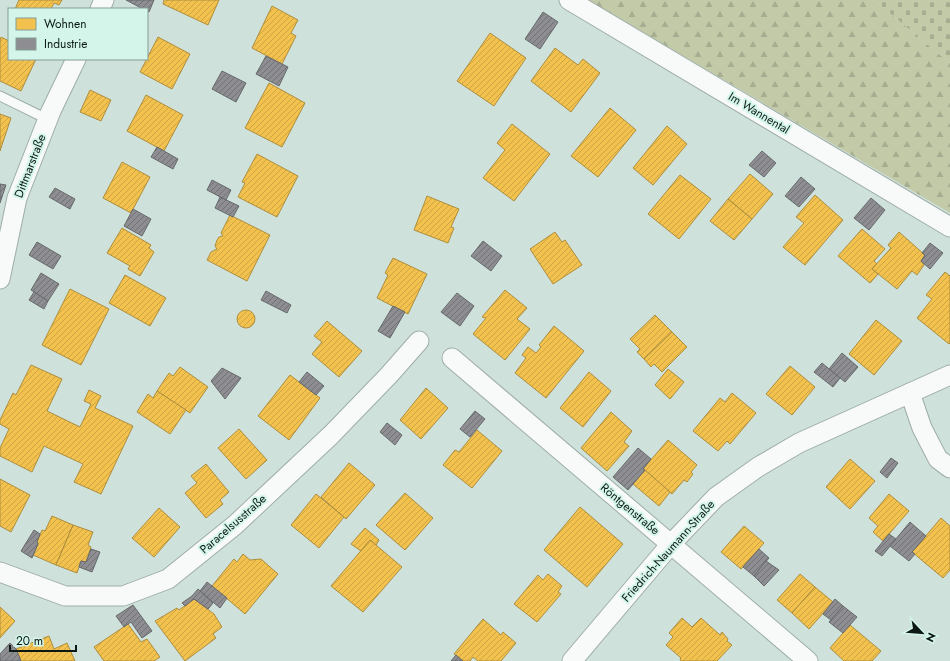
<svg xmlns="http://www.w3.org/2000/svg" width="950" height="661" viewBox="0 0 950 661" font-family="Jost,sans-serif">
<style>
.forest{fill:url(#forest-firs)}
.cemetery{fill:url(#cemetery-stones)}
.homes{fill:url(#homes-hatch);stroke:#ad8e3d}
.industry{fill:url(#industry-hatch);stroke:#666a6c}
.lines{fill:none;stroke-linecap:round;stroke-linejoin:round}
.lane-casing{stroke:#9eada8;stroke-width:11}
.street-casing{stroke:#9eada8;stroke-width:21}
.lane{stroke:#f8fafa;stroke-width:9}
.street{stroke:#f8fafa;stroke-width:19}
.labels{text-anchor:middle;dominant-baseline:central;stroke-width:4;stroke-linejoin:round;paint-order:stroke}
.street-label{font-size:12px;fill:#0b1814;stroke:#d4f6ea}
</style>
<defs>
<pattern id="forest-firs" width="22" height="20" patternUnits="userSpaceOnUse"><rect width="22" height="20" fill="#c3caa8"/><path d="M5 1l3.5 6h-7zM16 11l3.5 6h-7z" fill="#a6ad90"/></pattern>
<pattern id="cemetery-stones" width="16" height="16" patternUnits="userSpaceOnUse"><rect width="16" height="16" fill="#c3caa8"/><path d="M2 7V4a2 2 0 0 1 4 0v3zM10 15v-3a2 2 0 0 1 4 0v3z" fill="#a6ad90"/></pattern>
<pattern id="homes-hatch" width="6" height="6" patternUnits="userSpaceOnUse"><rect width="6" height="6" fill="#f2c14e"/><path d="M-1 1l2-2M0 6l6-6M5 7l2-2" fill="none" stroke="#cea543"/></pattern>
<pattern id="industry-hatch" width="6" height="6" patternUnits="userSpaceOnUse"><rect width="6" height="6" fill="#8d8d92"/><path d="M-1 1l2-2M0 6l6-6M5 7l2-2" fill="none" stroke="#717276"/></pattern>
</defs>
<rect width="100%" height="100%" fill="#cfe1db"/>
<polygon class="forest" points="588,0 874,0 950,63 950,213"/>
<polygon class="cemetery" points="874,0 950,0 950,63"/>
<g class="homes">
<polygon points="19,0 62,0 59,5 54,3 51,9 15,9"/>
<polygon points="164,0 219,0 208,25 163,4"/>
<polygon points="272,6 298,20 291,33 296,36 282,64 252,48"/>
<polygon points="490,33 526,58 494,106 457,81"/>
<polygon points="1,37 9,41 9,59 36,59 21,91 0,81 0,41"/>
<polygon points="158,37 190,54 172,89 140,72"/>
<polygon points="555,48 578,65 583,59 600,73 571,112 531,81"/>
<polygon points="269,83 305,103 282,147 245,128"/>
<polygon points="90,90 111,100 101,121 80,112"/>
<polygon points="146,95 183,115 164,151 127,131"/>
<polygon points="610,108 636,130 598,177 571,156"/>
<polygon points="0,114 11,118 0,151"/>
<polygon points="512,124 550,154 514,201 483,178 505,150 497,143"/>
<polygon points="667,126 687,144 653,185 633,168"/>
<polygon points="257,154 298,176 277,217 238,197 245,183 242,182"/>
<polygon points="122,162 150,177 131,213 103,198"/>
<polygon points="750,174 773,194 752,219 728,199"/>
<polygon points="680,175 711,199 679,239 648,214"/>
<polygon points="815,195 843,220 805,265 783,247 804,223 796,217"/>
<polygon points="427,196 459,209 451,227 454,228 448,243 414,230"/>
<polygon points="728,199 752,219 734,240 710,221"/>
<polygon points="230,215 270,235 247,281 207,260 211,252 217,249 215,246 217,240 219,237 223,236 221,233"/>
<polygon points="122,228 151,245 149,248 154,252 140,276 128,269 130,266 107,253"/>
<polygon points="862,229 885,249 874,261 877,264 872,269 878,274 870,283 838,256"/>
<polygon points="555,232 562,242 565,240 582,265 553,284 530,249"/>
<polygon points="899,232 925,255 921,261 924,265 917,275 912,271 897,289 872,269 891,248 888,245"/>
<polygon points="393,258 427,274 408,314 377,298 388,275 385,273"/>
<polygon points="945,272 950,276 950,343 949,344 917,318 932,299 926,295"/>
<polygon points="125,275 166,298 150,326 109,303"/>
<polygon points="70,289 109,309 81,365 42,345"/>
<polygon points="505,290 527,308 517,319 530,329 505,360 473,334 486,318 482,317"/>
<circle cx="246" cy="319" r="9"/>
<polygon points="655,315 672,332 644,359 637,352 640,349 630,339"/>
<polygon points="876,320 902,341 874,375 849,354"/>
<polygon points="327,321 362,351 339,377 312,354 322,342 314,336"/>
<polygon points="554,326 584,351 546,398 515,373 526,358 522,355 528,347 536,353 541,347 539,345"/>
<polygon points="672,332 687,347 662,372 654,364 651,367 644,359"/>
<polygon points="31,365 62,379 47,411 80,427 91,404 84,401 89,390 101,396 95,408 133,426 101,494 74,482 83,464 44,446 32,472 0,456 0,448 9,429 0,424 0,420 13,393 16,395"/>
<polygon points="790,366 815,387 792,415 766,394"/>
<polygon points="180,367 208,387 190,413 157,391 169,373 173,376"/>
<polygon points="668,369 684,382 670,399 655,385"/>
<polygon points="589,372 611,391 583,427 560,408"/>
<polygon points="290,375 320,398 289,440 258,416"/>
<polygon points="426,388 448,408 421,439 400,420"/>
<polygon points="157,391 186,410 170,434 137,412 148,394 153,398"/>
<polygon points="732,393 756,413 730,444 727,441 718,451 693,431 720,398 725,402"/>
<polygon points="611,412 632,431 624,442 629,446 607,471 581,448"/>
<polygon points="239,429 267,460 246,479 218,448"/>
<polygon points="477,430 502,451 472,488 443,465 455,450 459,452"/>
<polygon points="668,440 697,465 691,472 693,474 687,482 684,480 672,494 643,469"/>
<polygon points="850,459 875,481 850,509 826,487"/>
<polygon points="349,463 375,485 346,519 321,497"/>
<polygon points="206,464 229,492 220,500 223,504 206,518 185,493 197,483 191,476"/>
<polygon points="645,470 670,492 659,506 633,484"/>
<polygon points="0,479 30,495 11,532 0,526"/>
<polygon points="405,493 433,518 405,550 376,525"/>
<polygon points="316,494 344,517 319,548 291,525"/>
<polygon points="889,494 909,511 883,541 873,532 878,526 869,518"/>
<polygon points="580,507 623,544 587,587 544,550"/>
<polygon points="159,508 180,527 154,557 132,538"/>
<polygon points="52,516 73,525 56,565 33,555 38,544 37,542 42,530 45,531"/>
<polygon points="941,518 950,526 950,570 943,578 912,552"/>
<polygon points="73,525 93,532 88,545 91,547 86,562 81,561 77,573 56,565"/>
<polygon points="744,526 764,543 741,569 721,552"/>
<polygon points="365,528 379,540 376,545 370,540 361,551 351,544"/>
<polygon points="370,540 402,567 363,612 331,586"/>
<polygon points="243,554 250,560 261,559 278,574 245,614 212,586 234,559 237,562"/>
<polygon points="548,574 562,586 558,592 561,594 537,622 514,604 538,575 543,580"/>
<polygon points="800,574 815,587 792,613 777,600"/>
<polygon points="815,587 833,602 809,629 792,613"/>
<polygon points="194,599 214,614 222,627 213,634 216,638 185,661 155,621 177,608 179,610"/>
<polygon points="0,607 15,621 0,638"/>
<polygon points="682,618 692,627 701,618 720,635 722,632 728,639 727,641 732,645 717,661 681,661 680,659 681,658 666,645 673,637 669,633"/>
<polygon points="483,619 501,635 503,632 516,643 501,661 478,661 473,657 470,661 463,661 454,654"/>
<polygon points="128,624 141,642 147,639 160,657 154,661 104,661 94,647"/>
<polygon points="850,625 881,651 872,661 844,661 830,648"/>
<polygon points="49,636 54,649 67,643 75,661 21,661 16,649"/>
</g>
<g class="industry">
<polygon points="126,0 154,0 149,12 147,11 147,9 143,9"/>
<polygon points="543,12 558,22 540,49 525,39"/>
<polygon points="266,56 288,67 279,86 256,74"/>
<polygon points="222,71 246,83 236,102 212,89"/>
<polygon points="157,147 178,159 173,169 151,157"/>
<polygon points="762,151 776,163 764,177 749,165"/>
<polygon points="801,177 815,189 799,207 785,196"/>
<polygon points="212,180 231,190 226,200 207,190"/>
<polygon points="0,184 6,185 0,203"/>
<polygon points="55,188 75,199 70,209 49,197"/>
<polygon points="220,197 239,206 233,217 215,208"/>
<polygon points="871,198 885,210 869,230 854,218"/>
<polygon points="133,209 151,219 142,236 124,226"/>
<polygon points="483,241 502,256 491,271 471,256"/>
<polygon points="37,242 61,256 53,269 29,255"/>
<polygon points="930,243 943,253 930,269 921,261 925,255 922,253"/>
<polygon points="41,273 59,284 48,301 31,290"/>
<polygon points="266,291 291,305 287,313 261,300"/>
<polygon points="34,292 48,301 44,309 29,300"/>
<polygon points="457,293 474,306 460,326 441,312"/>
<polygon points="393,306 405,312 390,338 378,331"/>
<polygon points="842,353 858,367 845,382 829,369"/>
<polygon points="822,363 840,378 833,387 814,372"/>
<polygon points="222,368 241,378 225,399 211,381"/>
<polygon points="307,372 324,386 316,395 299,382"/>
<polygon points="475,411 485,419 470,437 460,429"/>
<polygon points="387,423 402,435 395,445 380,432"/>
<polygon points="638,448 651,459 643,469 645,470 628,490 613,477"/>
<polygon points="891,458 898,463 887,478 880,472"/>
<polygon points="910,522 926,536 912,552 915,554 909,561 890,546"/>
<polygon points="34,530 40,534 37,542 38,544 32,558 21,551"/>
<polygon points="889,534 896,539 882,556 875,551"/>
<polygon points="91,549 100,552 92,572 79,567 81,561 86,562"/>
<polygon points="759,549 769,558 754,576 743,567"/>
<polygon points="766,561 779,570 764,586 754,576"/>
<polygon points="207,582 227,598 220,608 200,591"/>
<polygon points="198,589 213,603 208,609 194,599 185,606 182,603 192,596"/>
<polygon points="835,599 843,606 831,620 823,614"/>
<polygon points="133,605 152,631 142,638 131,622 124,627 116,616"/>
<polygon points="843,606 857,617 843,633 829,622"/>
<polygon points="10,643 16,649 21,661 0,661 0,654"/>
<polygon points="456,655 463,661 451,661"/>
</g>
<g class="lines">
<g class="lane-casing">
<polyline id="lane" points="0,96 47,119"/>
</g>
<g class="street-casing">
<g id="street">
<polyline points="569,0 950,227"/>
<polyline points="100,9 104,0"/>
<polyline points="0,279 17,198 51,111 76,59"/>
<polyline points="452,358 808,661"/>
<polyline points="910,393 922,428 938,459 950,468"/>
<polyline points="0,572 65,596 123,596 168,579 235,525 331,435 389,375 419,341"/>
<polyline points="572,661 671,544 716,497 758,467 799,443 950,375"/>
</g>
</g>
<use href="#lane" class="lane"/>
<use href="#street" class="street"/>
</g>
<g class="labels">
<g class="street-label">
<text transform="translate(759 113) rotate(31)">Im Wannental</text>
<text transform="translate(30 166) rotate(-69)">Dittmarstraße</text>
<text transform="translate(630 509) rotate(40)">Röntgenstraße</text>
<text transform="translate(233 524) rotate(-41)">Paracelsusstraße</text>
<text transform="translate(668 551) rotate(-48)">Friedrich-Naumann-Straße</text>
</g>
</g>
<rect x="8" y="8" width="140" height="52" fill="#d4f6ea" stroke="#849d94"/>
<rect x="16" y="18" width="20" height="12" fill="#f2c14e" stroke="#849d94"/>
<text x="44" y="28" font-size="12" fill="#0b1814">Wohnen</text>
<rect x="16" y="38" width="20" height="12" fill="#8d8d92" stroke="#849d94"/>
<text x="44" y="48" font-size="12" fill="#0b1814">Industrie</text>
<g transform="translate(922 633) rotate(116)" stroke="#d4f6ea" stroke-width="3" paint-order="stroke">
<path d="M0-3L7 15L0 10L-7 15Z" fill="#0b1814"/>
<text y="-6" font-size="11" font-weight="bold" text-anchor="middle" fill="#0b1814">N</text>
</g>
<path d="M10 645v6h66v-6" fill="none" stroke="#0b1814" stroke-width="2"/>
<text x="16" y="645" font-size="12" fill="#0b1814" stroke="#d4f6ea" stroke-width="3" paint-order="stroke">20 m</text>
</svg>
